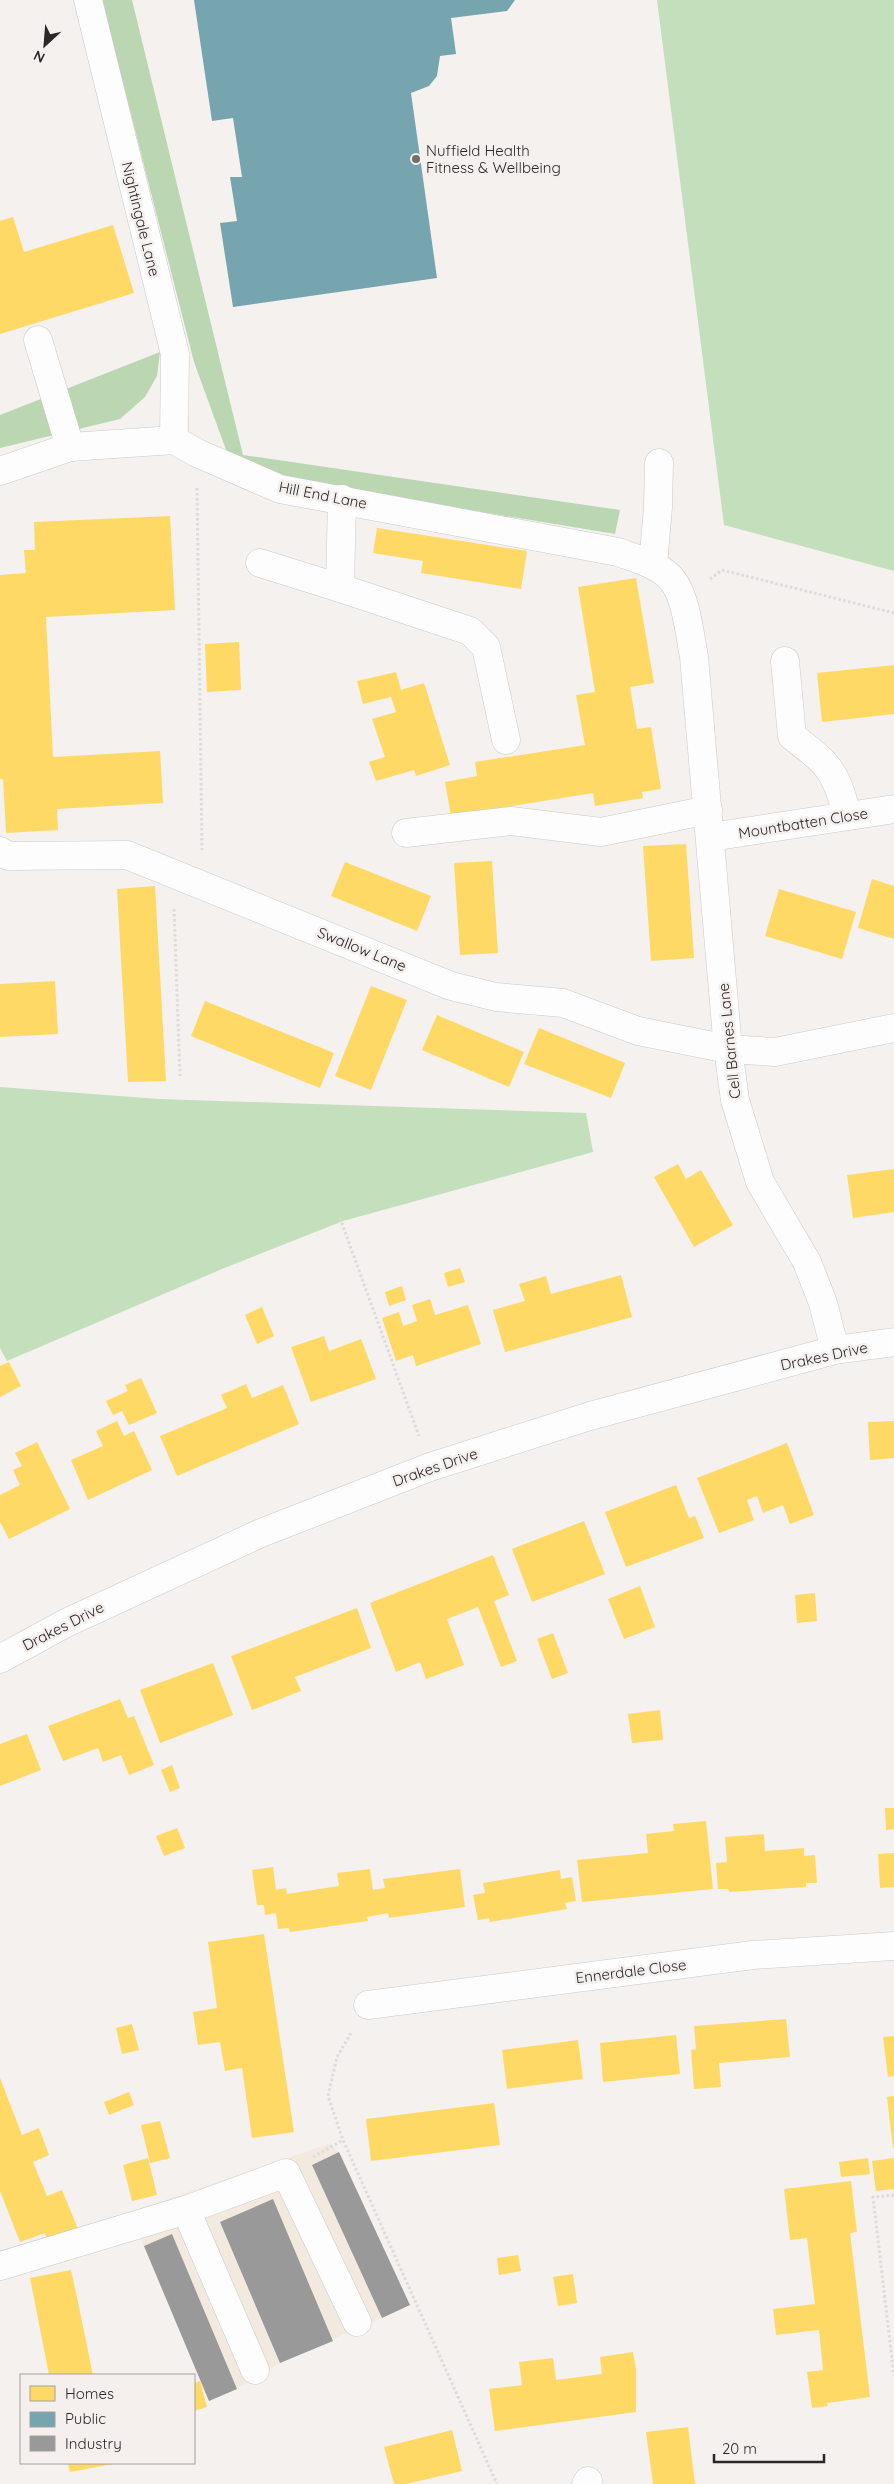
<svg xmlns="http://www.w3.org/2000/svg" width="894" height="2484" viewBox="0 0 894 2484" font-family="Quicksand,sans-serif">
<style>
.industrial{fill:#f3eadf}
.green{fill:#c4dfbc}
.forest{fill:#bad7b2}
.homes{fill:#ffd966}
.public{fill:#76a5af}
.industry{fill:#999}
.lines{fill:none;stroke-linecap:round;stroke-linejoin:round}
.minor-casing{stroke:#ccc9c8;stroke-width:29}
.path{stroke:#dcdcdb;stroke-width:3;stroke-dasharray:2.5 2.5;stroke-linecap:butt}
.minor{stroke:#fdfdfd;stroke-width:28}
.poi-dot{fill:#716e6d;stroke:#f5f0ee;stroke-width:2}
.labels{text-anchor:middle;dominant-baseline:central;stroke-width:5;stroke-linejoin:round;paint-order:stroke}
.poi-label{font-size:15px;fill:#2a2827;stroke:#f5f0ee;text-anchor:start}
.street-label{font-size:15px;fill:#2a2827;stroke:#f5f0ee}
</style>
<rect width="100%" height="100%" fill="#f4f1ef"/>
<polygon class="industrial" points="328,2144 339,2152 410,2305 280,2363 237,2389 209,2401 138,2233 0,2257"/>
<g class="green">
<polygon points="657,0 894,0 894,571 724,525"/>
<polygon points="0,1087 159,1099 586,1113 593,1152 343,1221 222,1269 7,1361 0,1348"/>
</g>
<g class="forest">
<polygon points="102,0 132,0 243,455 620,510 615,534 264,476 229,458 194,362"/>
<polygon points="160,352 157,376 145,397 120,419 0,448 0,415"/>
</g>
<g class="homes">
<polygon points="13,217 24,252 113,225 134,293 0,334 0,221"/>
<polygon points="170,516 175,610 46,617 53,757 160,751 163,803 57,809 58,830 6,833 3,779 0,779 0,575 26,573 24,550 35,550 34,522"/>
<polygon points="377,528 527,551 521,589 421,573 423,561 373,553"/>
<polygon points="636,578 654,683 630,687 637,729 651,727 661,789 642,792 643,798 595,806 593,793 451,816 445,782 477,776 475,762 585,745 576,695 595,692 578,587"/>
<polygon points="239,642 241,690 207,692 205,644"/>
<polygon points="894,665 894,714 822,722 817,673"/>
<polygon points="396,672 401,690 424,683 450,765 416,776 414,770 376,781 369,762 385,757 372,719 396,712 391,697 363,704 357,681"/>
<polygon points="686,844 694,958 651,961 643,846"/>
<polygon points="492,861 498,953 460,955 454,863"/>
<polygon points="345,862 431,896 417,931 331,896"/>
<polygon points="872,879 894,886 894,939 858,928"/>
<polygon points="155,886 166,1081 128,1082 117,889"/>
<polygon points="779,889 856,912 842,959 765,936"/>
<polygon points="55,981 58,1034 0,1037 0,984"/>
<polygon points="371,986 407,1000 371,1090 335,1076"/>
<polygon points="205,1001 334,1053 320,1088 191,1036"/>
<polygon points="437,1015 524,1052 509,1087 422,1050"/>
<polygon points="539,1028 625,1063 611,1098 524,1064"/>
<polygon points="678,1164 686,1179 701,1170 733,1225 694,1247 654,1177"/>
<polygon points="894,1169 894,1212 853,1218 847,1175"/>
<polygon points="460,1268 465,1282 448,1287 444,1273"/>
<polygon points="621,1275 632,1317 505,1352 493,1310 525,1301 519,1284 546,1276 551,1294"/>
<polygon points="402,1286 406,1300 389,1306 385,1292"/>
<polygon points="430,1299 435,1315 468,1305 481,1344 416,1366 413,1355 396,1361 382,1318 399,1312 403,1326 417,1321 412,1305"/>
<polygon points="262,1307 274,1336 257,1344 245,1315"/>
<polygon points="324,1336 329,1351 361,1339 376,1379 311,1402 291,1347"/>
<polygon points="9,1362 21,1386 0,1397 0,1366"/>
<polygon points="141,1378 157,1413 129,1425 122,1411 113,1415 106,1401 128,1391 125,1385"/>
<polygon points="246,1384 252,1398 283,1385 299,1424 177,1476 160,1436 227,1408 221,1395"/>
<polygon points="117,1421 124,1436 134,1431 152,1470 88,1500 71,1460 103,1446 96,1431"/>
<polygon points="894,1421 894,1458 870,1460 868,1422"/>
<polygon points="37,1442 70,1509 9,1539 0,1522 0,1495 20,1485 13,1470 22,1466 15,1453"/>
<polygon points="787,1443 814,1515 790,1524 783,1505 763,1513 757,1496 747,1500 754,1520 719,1533 697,1478"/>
<polygon points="676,1485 689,1518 695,1516 704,1538 626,1567 605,1512"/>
<polygon points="584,1521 605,1574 532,1602 512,1549"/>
<polygon points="493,1555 509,1595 494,1601 517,1661 501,1667 478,1607 447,1619 464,1665 426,1679 420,1662 396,1672 370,1603"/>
<polygon points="640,1586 655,1627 624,1639 608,1599"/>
<polygon points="815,1593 817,1621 797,1623 795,1595"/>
<polygon points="357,1608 371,1648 295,1677 301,1691 252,1710 231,1656"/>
<polygon points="553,1633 568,1673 552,1679 537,1639"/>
<polygon points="213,1663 233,1715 160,1743 140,1690"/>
<polygon points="120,1699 128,1718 134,1716 154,1765 129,1775 121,1755 103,1762 98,1748 63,1761 48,1726"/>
<polygon points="660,1710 663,1740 632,1743 628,1714"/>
<polygon points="27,1734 41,1770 0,1786 0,1744"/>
<polygon points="172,1765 180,1788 170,1792 161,1770"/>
<polygon points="885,1808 894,1808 894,1829 886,1830"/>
<polygon points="706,1821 713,1889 582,1902 577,1860 648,1853 646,1834 674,1831 673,1824"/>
<polygon points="177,1828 185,1848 164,1856 156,1836"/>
<polygon points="764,1834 765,1851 804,1848 804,1856 815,1855 817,1883 806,1883 806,1887 729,1892 728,1889 718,1889 716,1863 727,1862 725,1837"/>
<polygon points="894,1853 894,1887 880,1888 878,1854"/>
<polygon points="273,1867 276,1890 286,1888 287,1894 339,1886 337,1873 370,1869 373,1890 385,1888 383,1879 460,1869 465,1907 389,1918 388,1913 367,1917 368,1921 290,1932 289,1928 278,1929 276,1913 265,1915 264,1905 257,1905 252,1870"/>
<polygon points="560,1870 561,1879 572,1877 576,1901 565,1903 567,1909 490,1922 489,1918 478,1920 473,1895 485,1893 483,1883"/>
<polygon points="264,1934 294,2132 252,2138 242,2068 225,2071 220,2042 198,2045 193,2012 217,2008 208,1942"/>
<polygon points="786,2019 790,2057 719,2063 721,2087 694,2089 691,2050 696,2049 694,2026"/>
<polygon points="132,2024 139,2050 122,2054 116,2028"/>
<polygon points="676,2035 680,2074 603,2082 600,2043"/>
<polygon points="894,2036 894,2076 888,2077 883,2037"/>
<polygon points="578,2040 583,2079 507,2089 502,2050"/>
<polygon points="0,2078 22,2135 39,2128 49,2155 33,2162 47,2196 62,2190 78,2229 48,2241 45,2233 20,2242 0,2191"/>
<polygon points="129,2092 134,2105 109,2115 104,2102"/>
<polygon points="894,2096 894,2148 893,2148 887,2097"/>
<polygon points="494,2103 500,2145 371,2161 366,2119"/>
<polygon points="160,2121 170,2158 150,2163 141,2125"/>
<polygon points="148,2158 157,2195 132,2201 123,2165"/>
<polygon points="868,2158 870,2174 841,2177 839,2162"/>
<polygon points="894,2158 894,2189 876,2191 872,2161"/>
<polygon points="851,2181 857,2232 850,2233 870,2397 827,2403 828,2406 812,2408 807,2372 823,2370 819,2330 776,2335 773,2309 815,2304 807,2238 790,2240 784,2189"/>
<polygon points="518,2255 521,2271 499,2275 497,2258"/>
<polygon points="71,2270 78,2302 93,2375 49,2375 30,2278"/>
<polygon points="573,2274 577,2303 558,2306 553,2277"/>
<polygon points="633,2352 636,2369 636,2412 495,2431 489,2389 522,2385 519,2362 553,2358 556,2380 602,2374 600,2357"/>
<polygon points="200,2381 207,2407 194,2411 194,2383"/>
<polygon points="688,2427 695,2484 653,2484 646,2432"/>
<polygon points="452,2430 462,2471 406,2484 394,2484 384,2447"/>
<polygon points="68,2463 113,2463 113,2464 70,2472"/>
</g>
<polygon class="public" points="194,0 515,0 507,11 451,18 456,54 440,56 437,76 429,86 411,93 437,278 233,307 220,223 237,221 230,177 242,177 233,118 212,121"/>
<g class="industry">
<polygon points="339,2152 410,2305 382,2318 312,2165"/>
<polygon points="273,2199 333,2341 280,2363 220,2222"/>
<polygon points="172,2234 237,2389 209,2401 144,2246"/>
</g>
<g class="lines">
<g class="minor-casing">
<g id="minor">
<polyline points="88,0 175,354 174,440"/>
<polyline points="38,340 70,447"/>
<path d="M0,471L70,447L174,440L197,453L280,489L618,552C637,559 661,565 673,581C686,597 690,636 694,657L728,1049L735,1100L760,1182L807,1262L823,1303L835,1350"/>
<polyline points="342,499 340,588 470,631 486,647 506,740"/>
<polyline points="260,563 340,588"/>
<polyline points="653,565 658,507 659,463"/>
<path d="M785,661L792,736C829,765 836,770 847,816"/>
<polyline points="406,833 511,821 601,832 708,810"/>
<polyline points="711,837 894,809"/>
<polyline points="0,851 8,856 127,855 451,986 496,997 563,1003 638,1031 728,1049 775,1052 894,1028"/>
<polyline points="0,1659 66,1623 261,1533 430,1467 590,1416 835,1350 894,1342"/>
<polyline points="368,2005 753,1955 894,1946"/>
<polyline points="186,2210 255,2370"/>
<polyline points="0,2266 186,2210 286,2173 357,2322"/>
<polyline points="586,2484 588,2481"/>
</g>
</g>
<g class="path">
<polyline points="197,488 202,850"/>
<polyline points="710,579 722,570 894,613"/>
<polyline points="174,909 180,1076"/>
<polyline points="340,1218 419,1436"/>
<polyline points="351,2033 337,2057 328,2096 343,2140 497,2484"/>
<polyline points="313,2157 343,2140"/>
<polyline points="894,2195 873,2197 894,2376"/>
</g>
<use href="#minor" class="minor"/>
</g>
<circle class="poi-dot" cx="416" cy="159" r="5"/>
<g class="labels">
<g class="poi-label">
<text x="426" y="150">Nuffield Health<tspan x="426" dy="17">Fitness &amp; Wellbeing</tspan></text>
</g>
<g class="street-label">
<text transform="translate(141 219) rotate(76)">Nightingale Lane</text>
<text transform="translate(323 495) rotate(11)">Hill End Lane</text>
<text transform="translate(803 823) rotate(-9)">Mountbatten Close</text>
<text transform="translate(362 949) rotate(22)">Swallow Lane</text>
<text transform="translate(729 1041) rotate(-96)">Cell Barnes Lane</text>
<text transform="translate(824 1356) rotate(-12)">Drakes Drive</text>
<text transform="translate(435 1467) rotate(-19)">Drakes Drive</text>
<text transform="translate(63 1626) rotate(-27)">Drakes Drive</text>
<text transform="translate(631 1971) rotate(-7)">Ennerdale Close</text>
</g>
</g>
<rect x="20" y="2374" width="175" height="90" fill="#f5f0ee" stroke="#a4a09e"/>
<rect x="30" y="2386" width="25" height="15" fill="#ffd966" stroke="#a4a09e"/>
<text x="65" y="2399" font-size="15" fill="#2a2827">Homes</text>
<rect x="30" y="2412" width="25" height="15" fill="#76a5af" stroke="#a4a09e"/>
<text x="65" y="2424" font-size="15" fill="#2a2827">Public</text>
<rect x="30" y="2436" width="25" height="15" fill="#999999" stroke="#a4a09e"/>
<text x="65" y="2449" font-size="15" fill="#2a2827">Industry</text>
<g transform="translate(45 45) rotate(206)" stroke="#f5f0ee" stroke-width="4" paint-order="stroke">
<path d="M0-4L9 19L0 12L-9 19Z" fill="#2a2827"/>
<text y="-8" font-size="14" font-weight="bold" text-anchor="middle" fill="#2a2827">N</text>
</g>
<path d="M714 2454v8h110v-8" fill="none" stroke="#2a2827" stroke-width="2.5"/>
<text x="722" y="2454" font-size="15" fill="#2a2827" stroke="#f5f0ee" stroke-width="4" paint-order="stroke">20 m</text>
</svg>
